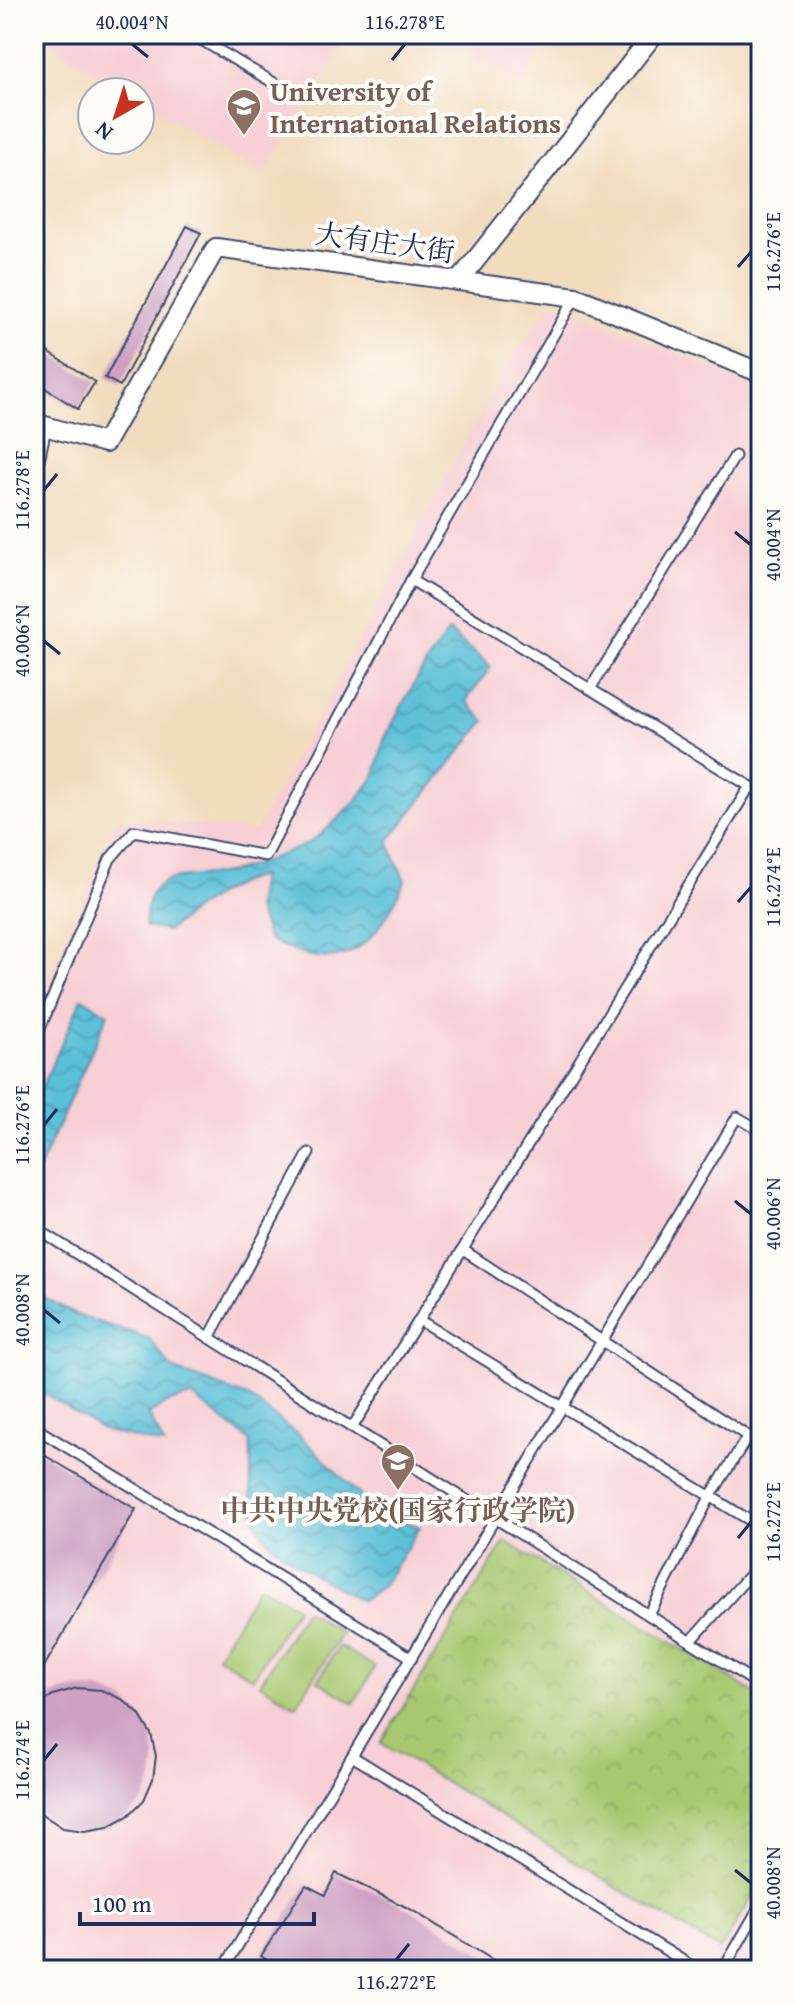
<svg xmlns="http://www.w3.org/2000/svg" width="795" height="2004" viewBox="0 0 795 2004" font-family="'Gentium Book Plus','Noto Serif SC',serif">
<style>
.built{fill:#f7cfd4}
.park{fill:url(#park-crowns);stroke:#627c67;stroke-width:2}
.pitch{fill:#a8c870;stroke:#627c67;stroke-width:2}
.water{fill:url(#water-waves);stroke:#3a789b;stroke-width:2}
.building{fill:#cea1c3}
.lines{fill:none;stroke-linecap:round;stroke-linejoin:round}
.lane-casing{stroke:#3b496c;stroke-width:13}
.street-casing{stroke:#3b496c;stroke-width:22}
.lane{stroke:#fff;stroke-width:9}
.street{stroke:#fff;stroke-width:18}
.ticks{fill:none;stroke:#1b2f5e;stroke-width:3}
.labels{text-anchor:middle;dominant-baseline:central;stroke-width:8;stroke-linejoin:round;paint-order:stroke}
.education-label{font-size:28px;font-weight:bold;fill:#785e54;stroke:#fdfcf7;text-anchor:start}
.street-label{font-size:28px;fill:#1b2f5e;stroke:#fdfcf7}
.neatline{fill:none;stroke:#1b2f5e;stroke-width:3}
.ticks-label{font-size:20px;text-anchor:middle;fill:#1b2f5e}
</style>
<defs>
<pattern id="park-crowns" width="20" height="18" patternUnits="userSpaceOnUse" patternTransform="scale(2)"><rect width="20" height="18" fill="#a8c870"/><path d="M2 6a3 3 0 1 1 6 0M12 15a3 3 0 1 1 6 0" fill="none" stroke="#90ac63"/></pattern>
<pattern id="water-waves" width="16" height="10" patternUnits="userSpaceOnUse" patternTransform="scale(2)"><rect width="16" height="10" fill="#5ac0d8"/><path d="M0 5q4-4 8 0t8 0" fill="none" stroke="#4a9cb2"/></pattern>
</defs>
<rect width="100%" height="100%" fill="#fdfcf7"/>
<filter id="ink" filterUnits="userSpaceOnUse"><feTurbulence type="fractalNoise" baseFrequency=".0125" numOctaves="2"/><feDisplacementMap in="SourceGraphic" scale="16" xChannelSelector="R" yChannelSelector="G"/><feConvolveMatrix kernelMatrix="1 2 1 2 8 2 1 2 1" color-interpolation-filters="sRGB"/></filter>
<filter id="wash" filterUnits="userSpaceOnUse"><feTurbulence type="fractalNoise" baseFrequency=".006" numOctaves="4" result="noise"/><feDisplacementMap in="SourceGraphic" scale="32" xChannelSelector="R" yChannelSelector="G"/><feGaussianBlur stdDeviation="1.8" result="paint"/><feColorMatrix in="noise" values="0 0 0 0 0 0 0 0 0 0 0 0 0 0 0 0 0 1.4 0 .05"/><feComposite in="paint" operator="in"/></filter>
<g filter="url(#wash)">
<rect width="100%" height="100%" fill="#f2dcbe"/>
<g class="built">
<polygon points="34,34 350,34 263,175 140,100 140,92 127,92"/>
<polygon points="440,34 550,34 522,85"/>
<polygon points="552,302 761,387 761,1970 34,1970 34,1015 118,818 256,831 505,368"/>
</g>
<polygon class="park" points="505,1541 761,1697 761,1882 720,1950 381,1743"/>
<g class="pitch">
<polygon points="259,1585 297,1607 253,1678 217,1656"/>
<polygon points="305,1610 342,1633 296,1706 260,1684"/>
<polygon points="339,1646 375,1667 354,1703 318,1681"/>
</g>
<g class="water">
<path d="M449,631L491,667L466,701L485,721L388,841L405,881C372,952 342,979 268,939L256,907L261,876C225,884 196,909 167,931L146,927C143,865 187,881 226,873C242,870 298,849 312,841C328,830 361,797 372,780C380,767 379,748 387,734C406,698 424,663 449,631Z"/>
<polygon points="82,998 108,1014 34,1180 34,1104"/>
<path d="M34,1292L76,1315L149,1338L172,1369L250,1398L300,1436L377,1512L420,1527L384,1584L362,1601C329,1582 260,1552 253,1511C249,1489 252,1464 250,1441L192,1396L166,1403L149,1415L164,1445L104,1431L34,1387Z"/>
</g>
<g id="blocks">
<g class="building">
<polygon points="187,226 201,233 120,386 105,378"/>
<polygon points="34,343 95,382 78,409 34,381"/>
<polygon points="39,1452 136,1509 34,1684 34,1460"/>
<polygon points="77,1688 101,1690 122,1699 139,1714 151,1734 156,1756 153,1779 144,1800 128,1816 108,1827 85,1831 63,1828 34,1809 34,1708 53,1695"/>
<polygon points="336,1873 410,1909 509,1970 282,1970 261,1956 306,1885 325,1895"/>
</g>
</g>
</g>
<g filter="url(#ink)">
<use href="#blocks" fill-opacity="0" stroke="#3b496c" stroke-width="2"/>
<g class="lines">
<g class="lane-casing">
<g id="lane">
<polyline points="191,34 286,90"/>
<polyline points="411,580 761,793"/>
<polyline points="590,689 735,456"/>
<polyline points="34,1043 110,859 134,831 266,856 411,580 575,298"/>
<polyline points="34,1227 761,1686"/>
<polyline points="463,1250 761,1445"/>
<polyline points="419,1320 761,1527"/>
<polyline points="209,1338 309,1153"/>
<polyline points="34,1427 412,1658"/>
<polyline points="352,1428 750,786"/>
<polyline points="649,1615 710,1497 748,1436"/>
<polyline points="691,1641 761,1562"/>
<polyline points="352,1756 698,1970"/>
<polyline points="223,1970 737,1117 761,1131"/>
<polyline points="723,1970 761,1904"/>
</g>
</g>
<g class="street-casing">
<g id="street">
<polyline points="459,281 654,34"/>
<polyline points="34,423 105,443 216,248 576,297 756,371 761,367"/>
<polyline points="34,462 42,425"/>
</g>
</g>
<use href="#lane" class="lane"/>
<use href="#street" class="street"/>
</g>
</g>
<path class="ticks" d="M132,44L148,57M392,60L405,44M738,267L751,252M44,490L57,474M735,532L751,545M44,641L60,654M738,902L751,887M44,1125L57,1109M735,1201L751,1214M44,1310L60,1323M738,1538L751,1522M44,1760L57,1744M735,1870L751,1883M396,1960L409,1944"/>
<defs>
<g id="university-pin" transform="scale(1.8)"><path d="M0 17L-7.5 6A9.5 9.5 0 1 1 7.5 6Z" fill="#8d6e63" stroke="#fdfcf7"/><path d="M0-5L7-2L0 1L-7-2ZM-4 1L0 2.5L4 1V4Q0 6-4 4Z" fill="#fff"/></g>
</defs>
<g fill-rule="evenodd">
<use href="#university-pin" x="244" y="106"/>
<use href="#university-pin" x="398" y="1461"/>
</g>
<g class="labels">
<g class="education-label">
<text x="270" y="90">University of<tspan x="270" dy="32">International Relations</tspan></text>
<text x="398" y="1509" text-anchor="middle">中共中央党校(国家行政学院)</text>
</g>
<g class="street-label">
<text transform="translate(385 242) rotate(8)">大有庄大街</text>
</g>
</g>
<rect width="795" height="2004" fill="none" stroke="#fdfcf7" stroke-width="88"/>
<g transform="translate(116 116) rotate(219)"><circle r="38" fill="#fdfcf7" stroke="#a3aaba" stroke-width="2"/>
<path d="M0-6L14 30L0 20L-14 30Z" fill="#c8321e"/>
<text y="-12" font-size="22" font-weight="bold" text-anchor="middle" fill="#1b2f5e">N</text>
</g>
<path d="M80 1912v12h234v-12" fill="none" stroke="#1b2f5e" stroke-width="4"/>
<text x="92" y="1912" font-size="24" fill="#1b2f5e" stroke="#fdfcf7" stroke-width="6" paint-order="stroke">100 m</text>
<rect x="44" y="44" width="707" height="1916" class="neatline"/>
<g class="ticks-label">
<text x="132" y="29">40.004°N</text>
<text x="405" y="29">116.278°E</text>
<text transform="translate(773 252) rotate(-90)" y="7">116.276°E</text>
<text transform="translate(22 490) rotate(-90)" y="7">116.278°E</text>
<text transform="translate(773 545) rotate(-90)" y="7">40.004°N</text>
<text transform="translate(22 641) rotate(-90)" y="7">40.006°N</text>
<text transform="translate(773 887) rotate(-90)" y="7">116.274°E</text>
<text transform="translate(22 1125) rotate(-90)" y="7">116.276°E</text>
<text transform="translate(773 1214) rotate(-90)" y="7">40.006°N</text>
<text transform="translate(22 1310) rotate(-90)" y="7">40.008°N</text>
<text transform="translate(773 1522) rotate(-90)" y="7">116.272°E</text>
<text transform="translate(22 1760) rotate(-90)" y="7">116.274°E</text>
<text transform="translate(773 1883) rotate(-90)" y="7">40.008°N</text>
<text x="396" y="1989">116.272°E</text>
</g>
</svg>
